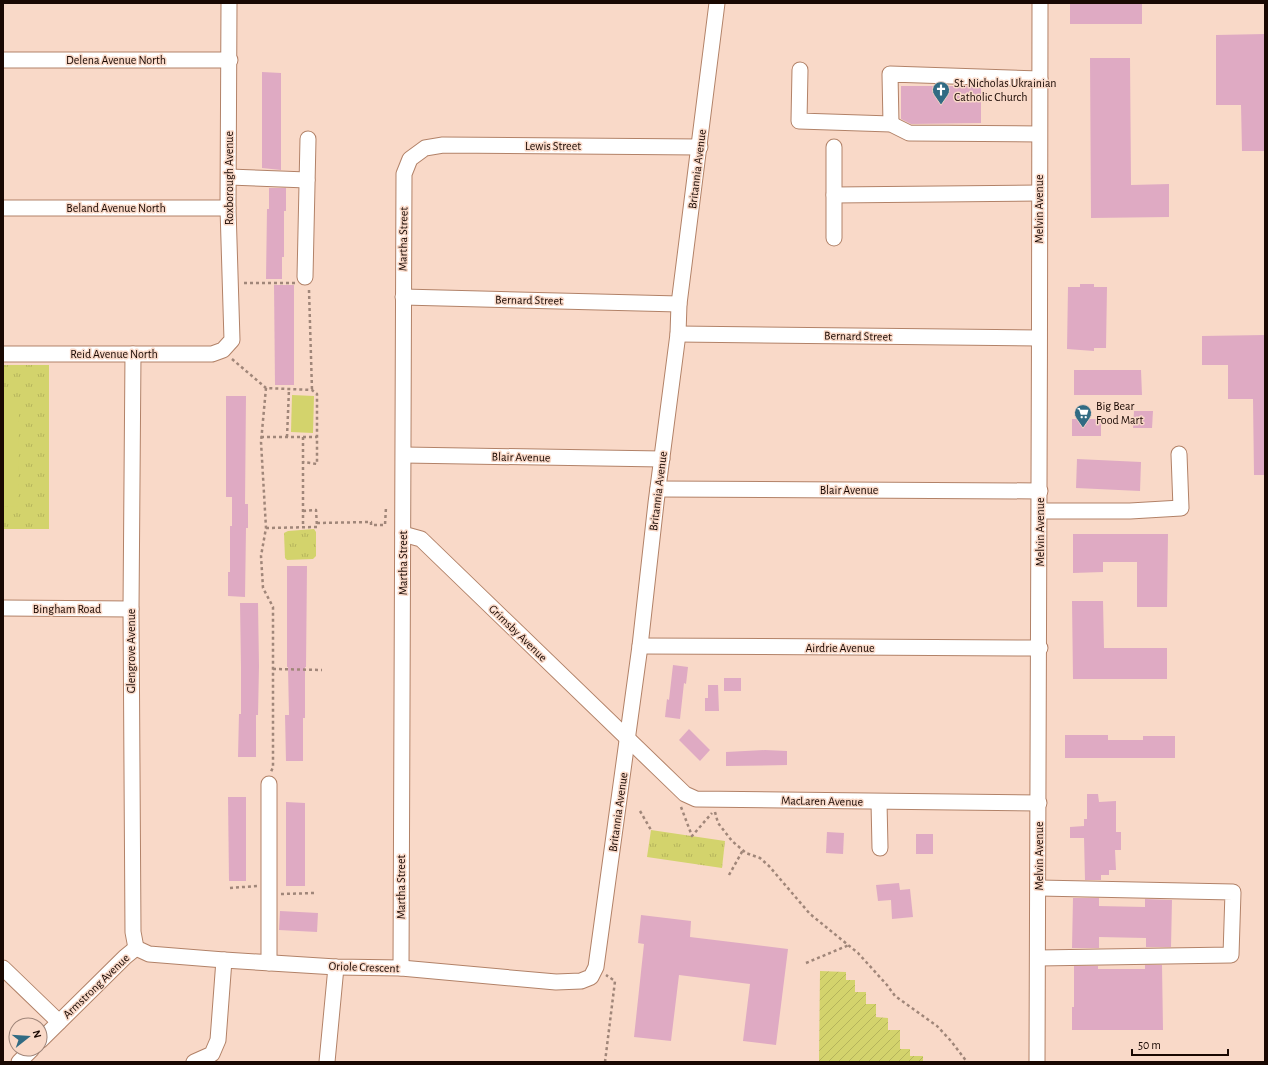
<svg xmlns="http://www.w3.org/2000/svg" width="1268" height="1065" viewBox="0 0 1268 1065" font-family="'Alegreya Sans',sans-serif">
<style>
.park{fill:url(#park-tufts)}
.garden{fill:url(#garden-furrows)}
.pitch{fill:#d3d36c}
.building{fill:#dfaac3}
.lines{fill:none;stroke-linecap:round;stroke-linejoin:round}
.minor-casing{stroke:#b28268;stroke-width:17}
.path{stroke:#a08679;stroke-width:2.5;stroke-dasharray:3 3;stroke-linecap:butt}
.minor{stroke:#fff;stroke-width:15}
.labels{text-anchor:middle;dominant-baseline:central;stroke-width:3;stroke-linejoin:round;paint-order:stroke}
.street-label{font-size:12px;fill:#190802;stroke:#f9d9c8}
.poi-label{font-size:12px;fill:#190802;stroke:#f9d9c8;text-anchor:start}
</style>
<defs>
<pattern id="park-tufts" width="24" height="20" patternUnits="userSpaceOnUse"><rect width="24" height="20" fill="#d3d36c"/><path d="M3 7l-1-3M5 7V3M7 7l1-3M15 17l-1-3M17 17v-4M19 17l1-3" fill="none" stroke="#b5b45c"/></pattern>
<pattern id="garden-furrows" width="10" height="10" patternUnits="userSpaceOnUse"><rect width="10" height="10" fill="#d3d36c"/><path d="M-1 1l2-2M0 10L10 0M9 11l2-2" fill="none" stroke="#b5b45c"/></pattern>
</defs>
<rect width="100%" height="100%" fill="#f9d9c8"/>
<g class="park">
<rect x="3" y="365" width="46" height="164"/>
<polygon points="314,529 316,532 316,556 313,559 287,560 285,558 284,533 288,531"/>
<polygon points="651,830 725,841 722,868 647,857"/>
</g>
<polygon class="garden" points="820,971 846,972 846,980 855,980 855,992 866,992 866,1004 876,1004 876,1017 888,1018 888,1030 900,1030 900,1049 910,1049 910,1056 923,1056 923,1062 819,1062"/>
<g class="pitch">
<polygon points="3,392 8,392 19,406 18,506 3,507"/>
<polygon points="292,395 314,396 313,433 291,432"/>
</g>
<g class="building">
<rect x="1070" y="3" width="72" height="21"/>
<polygon points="1265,34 1265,151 1242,151 1241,105 1216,105 1216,35"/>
<polygon points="1090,58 1130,58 1131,185 1169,184 1169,217 1091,218"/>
<polygon points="262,72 281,73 281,170 262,168"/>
<polygon points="901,86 981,86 981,123 911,124 901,119"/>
<polygon points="269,188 286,188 286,211 284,211 284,257 282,257 282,279 266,279 267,209 269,209"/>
<polygon points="1080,284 1094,284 1094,287 1107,287 1106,348 1094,348 1094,351 1067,349 1068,287 1080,287"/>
<polygon points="274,285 294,285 294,385 275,385"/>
<polygon points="1265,335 1265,475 1254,475 1253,399 1228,399 1228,365 1202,365 1202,336"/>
<polygon points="1074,370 1141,370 1142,395 1074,395"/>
<polygon points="226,396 246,396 245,504 248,504 248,528 246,528 245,597 228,596 228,572 230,572 230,526 232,526 232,497 226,497"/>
<polygon points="1134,411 1153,411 1152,428 1133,428"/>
<rect x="1072" y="419" width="29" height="17"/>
<polygon points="1077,459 1141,462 1140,491 1076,488"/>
<polygon points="1073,534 1168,534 1167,607 1137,607 1137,562 1103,562 1103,572 1073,573"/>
<polygon points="287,566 307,566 306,667 305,667 305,718 303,718 303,761 286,761 285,715 289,715 288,667 287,667"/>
<polygon points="1072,601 1103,601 1104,648 1167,648 1167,679 1073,679"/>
<polygon points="240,603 258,603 259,666 258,715 256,715 256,757 238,757 239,714 241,714 241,667"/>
<polygon points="673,665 688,667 686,684 684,683 680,719 665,717 667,699 669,700"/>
<rect x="724" y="678" width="17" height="13"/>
<polygon points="708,685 718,685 719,711 705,711 705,698 708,698"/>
<polygon points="689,729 710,750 700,761 679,740"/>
<polygon points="1065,735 1108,735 1108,740 1143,740 1143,736 1175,736 1175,758 1065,758"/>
<polygon points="765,750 787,751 787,765 726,766 726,752"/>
<polygon points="1087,794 1098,794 1099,802 1116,801 1116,832 1121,832 1121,850 1115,850 1116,870 1109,870 1109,875 1101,875 1101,880 1085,880 1084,838 1070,838 1070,827 1084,826 1084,819 1087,819"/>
<polygon points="228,797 246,797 246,881 229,881"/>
<polygon points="286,802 305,803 305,886 286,886"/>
<polygon points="827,832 844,833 843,854 826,853"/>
<rect x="916" y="834" width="17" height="20"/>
<polygon points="899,883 900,890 910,889 913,917 892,919 891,900 878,901 876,885"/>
<polygon points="1073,898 1099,898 1099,906 1145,907 1145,899 1172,900 1171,947 1146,947 1146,938 1099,937 1099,948 1072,948"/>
<polygon points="280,911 318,913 317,932 279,930"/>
<polygon points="641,915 691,921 690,937 788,949 776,1045 743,1041 750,984 679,975 671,1041 634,1037 644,944 638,943"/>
<polygon points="1145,965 1162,965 1163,1030 1072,1030 1072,1007 1074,1007 1074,966 1098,966 1098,969 1145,969"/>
</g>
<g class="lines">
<g class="minor-casing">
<g id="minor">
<polyline points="3,60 230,60"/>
<polyline points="800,70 799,121 891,124 909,133 1039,134"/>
<polyline points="891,124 890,74 1040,79"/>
<polyline points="229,177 307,180"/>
<polyline points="834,195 1039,193"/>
<polyline points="3,208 228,208"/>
<polyline points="834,238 834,147"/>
<polyline points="305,277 308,139"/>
<polyline points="403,297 679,304"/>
<polyline points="678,334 1039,338"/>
<polyline points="3,354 212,354 223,350 232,340 228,208 229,3"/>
<polyline points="133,354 131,609 133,932 136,948"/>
<polyline points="404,455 662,459"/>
<polyline points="658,489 1040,491"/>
<polyline points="1040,511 1130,511 1181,508 1179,454"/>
<polyline points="403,534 421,539 685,794 696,799 1039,803"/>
<polyline points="3,608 131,609"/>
<polyline points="640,646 1040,648"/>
<polyline points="269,784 269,963"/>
<polyline points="879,802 880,848"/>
<polyline points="136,948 149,954 224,960 336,967 401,968 556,982 581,981 591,977 596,967 640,646 656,503 678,334 679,304 717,3"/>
<polyline points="1038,958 1231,955 1233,892 1039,888"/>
<polyline points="3,968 59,1022"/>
<polyline points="401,968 404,174 410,159 425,148 443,145 700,147"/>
<polyline points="40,1041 125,957 136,948"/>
<polyline points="19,1062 32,1049"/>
<polyline points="194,1062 212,1054 218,1040 224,960"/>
<polyline points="327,1062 336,967"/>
<path d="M1037,1062C1040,709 1039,356 1040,3"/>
</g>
</g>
<g class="path">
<polyline points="244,283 295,283"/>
<polyline points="309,290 312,390"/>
<polyline points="232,359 266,388 312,390 317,394 317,464 303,462"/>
<polyline points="266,388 261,442 266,528 261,556 263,588 273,607 273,767 271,772"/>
<polyline points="261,437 317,437"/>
<polyline points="287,437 289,389"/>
<polyline points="303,437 303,527"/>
<polyline points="317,523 371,522 371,525 385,525 386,507"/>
<polyline points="266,528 317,527 316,510 303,511"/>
<polyline points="273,669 322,670"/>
<polyline points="681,807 692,836 712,813"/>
<polyline points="640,811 651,830"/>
<polyline points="715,812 718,823 732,841 746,853 760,858 769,866 810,914 858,953 887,985 895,996 937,1026 951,1041 967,1062"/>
<polyline points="729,875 743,850"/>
<polyline points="230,888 257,886"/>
<polyline points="281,894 315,893"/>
<polyline points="806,963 849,945"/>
<polyline points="605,1062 615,981 606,975"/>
</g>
<use href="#minor" class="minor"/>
</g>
<defs>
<g id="church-pin" transform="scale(0.9)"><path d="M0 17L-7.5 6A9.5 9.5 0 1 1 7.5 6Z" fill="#316b83" stroke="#f9d9c8"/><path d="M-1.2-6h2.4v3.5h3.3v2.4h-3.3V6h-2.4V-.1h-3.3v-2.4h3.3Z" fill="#fff"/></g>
<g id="supermarket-pin" transform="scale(0.9)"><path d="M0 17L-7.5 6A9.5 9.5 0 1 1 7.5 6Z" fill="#316b83" stroke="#f9d9c8"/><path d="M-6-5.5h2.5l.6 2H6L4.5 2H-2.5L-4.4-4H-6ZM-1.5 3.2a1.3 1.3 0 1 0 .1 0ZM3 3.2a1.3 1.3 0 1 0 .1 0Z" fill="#fff"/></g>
</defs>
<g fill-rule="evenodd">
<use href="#church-pin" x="941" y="90"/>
<use href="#supermarket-pin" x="1083" y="413"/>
</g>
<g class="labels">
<g class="street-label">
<text x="116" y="60">Delena Avenue North</text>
<text x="553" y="146">Lewis Street</text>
<text transform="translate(697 169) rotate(-83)">Britannia Avenue</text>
<text transform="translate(229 178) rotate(-90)">Roxborough Avenue</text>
<text x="116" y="208">Beland Avenue North</text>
<text transform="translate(1039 209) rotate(-90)">Melvin Avenue</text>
<text transform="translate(403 239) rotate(-89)">Martha Street</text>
<text transform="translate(529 300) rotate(1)">Bernard Street</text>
<text transform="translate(858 336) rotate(1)">Bernard Street</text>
<text x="114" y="354">Reid Avenue North</text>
<text transform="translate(521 457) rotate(1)">Blair Avenue</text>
<text x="849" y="490">Blair Avenue</text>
<text transform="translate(658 491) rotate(-83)">Britannia Avenue</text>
<text transform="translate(1040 532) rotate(-90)">Melvin Avenue</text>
<text transform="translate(403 563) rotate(-90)">Martha Street</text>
<text x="67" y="609">Bingham Road</text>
<text transform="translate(518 633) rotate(44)">Grimsby Avenue</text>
<text x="840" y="648">Airdrie Avenue</text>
<text transform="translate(131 651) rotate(-90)">Glengrove Avenue</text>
<text transform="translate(822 801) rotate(1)">MacLaren Avenue</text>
<text transform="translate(618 812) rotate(-82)">Britannia Avenue</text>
<text transform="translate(1039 856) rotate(-90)">Melvin Avenue</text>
<text transform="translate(401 887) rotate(-90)">Martha Street</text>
<text transform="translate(364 967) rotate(2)">Oriole Crescent</text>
<text transform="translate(96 986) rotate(-44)">Armstrong Avenue</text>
</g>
<g class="poi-label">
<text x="954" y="83">St. Nicholas Ukrainian<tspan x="954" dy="14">Catholic Church</tspan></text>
<text x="1096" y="406">Big Bear<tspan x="1096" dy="14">Food Mart</tspan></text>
</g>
</g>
<rect width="1268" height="1065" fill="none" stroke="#190802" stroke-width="8"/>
<g transform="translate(28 1037) rotate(73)"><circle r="19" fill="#f9d9c8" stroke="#9f8579"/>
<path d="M0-3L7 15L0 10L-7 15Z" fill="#316b83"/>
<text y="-6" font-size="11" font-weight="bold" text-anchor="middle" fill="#190802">N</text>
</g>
<path d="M1132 1049v6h96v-6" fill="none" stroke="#190802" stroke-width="2"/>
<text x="1138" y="1049" font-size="12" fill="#190802" stroke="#f9d9c8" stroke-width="3" paint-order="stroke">50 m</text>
</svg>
